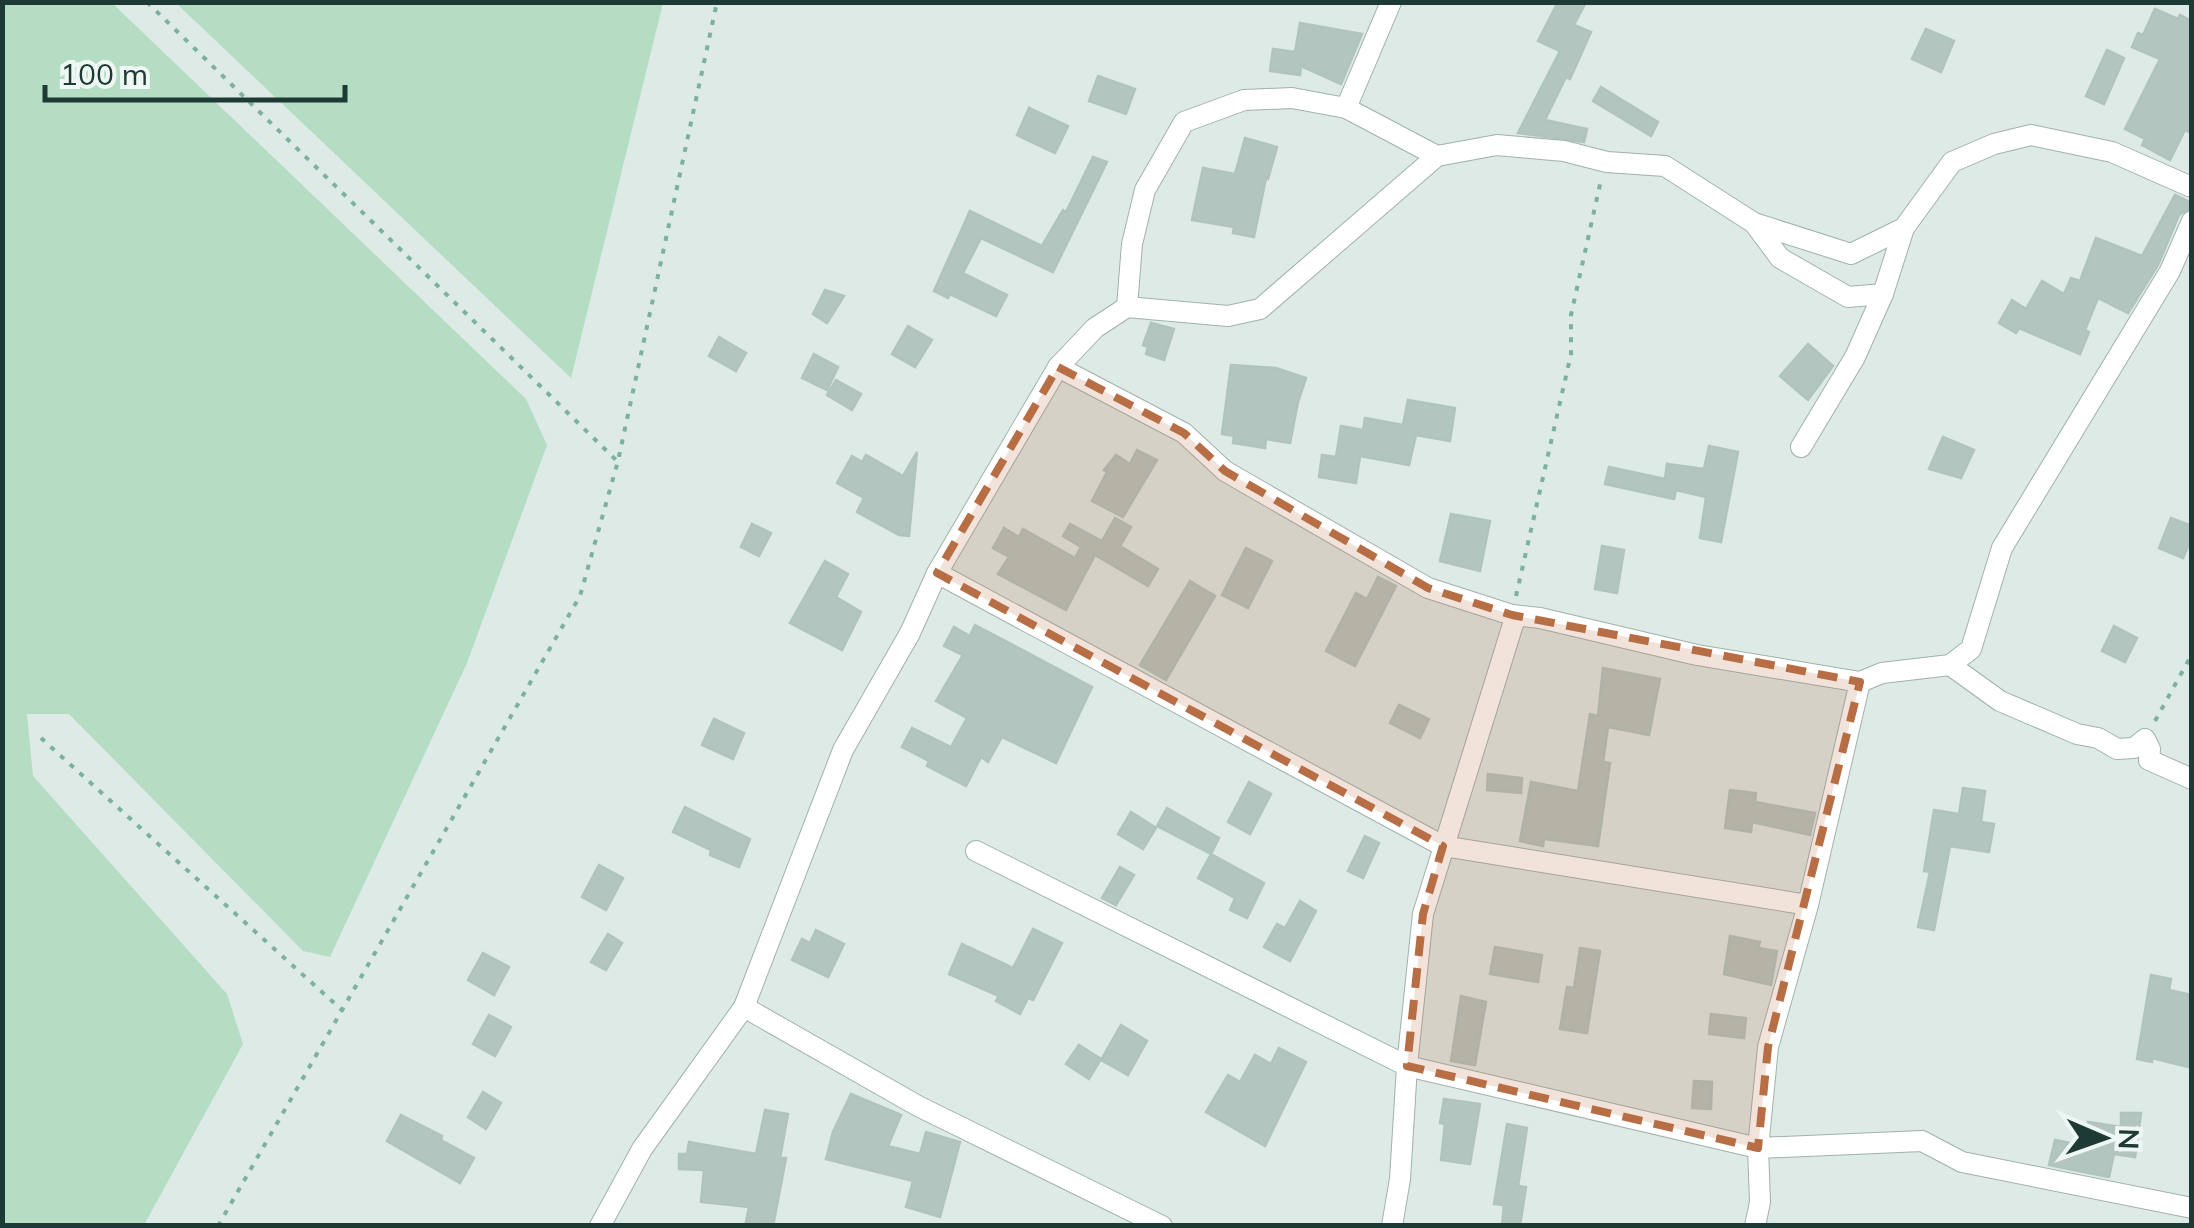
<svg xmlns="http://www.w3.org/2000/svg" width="2194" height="1228" viewBox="0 0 2194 1228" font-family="Mulish,sans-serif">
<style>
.green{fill:#b5ddc3}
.building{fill:#b3c5bf;stroke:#b0c4bd;stroke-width:2.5}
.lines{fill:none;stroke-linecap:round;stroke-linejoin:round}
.street-casing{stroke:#a0b2ad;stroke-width:22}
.path{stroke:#7cb0a3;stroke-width:4;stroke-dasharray:5 8;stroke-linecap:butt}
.street{stroke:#fff;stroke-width:20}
.marked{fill:#b86e45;fill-opacity:0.2;stroke:#b86e45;stroke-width:8;stroke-dasharray:20 12;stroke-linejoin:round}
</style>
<rect width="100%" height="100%" fill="#ddeae6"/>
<g class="green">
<polygon points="2,3 112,3 526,399 547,445 467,663 330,957 303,951 69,714 27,714 33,776 227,994 243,1044 144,1225 3,1225"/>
<polygon points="176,3 663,3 571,378"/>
</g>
<g class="building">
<polygon points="1558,2 1586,2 1574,25 1591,32 1570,79 1566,77 1545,120 1587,129 1584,142 1518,133 1560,51 1538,41"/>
<polygon points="2155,9 2178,19 2180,15 2192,21 2192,134 2185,130 2170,160 2142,145 2145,139 2125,129 2160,59 2132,47 2138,33 2143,35"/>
<polygon points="1300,23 1362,34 1341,84 1301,66 1300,75 1270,71 1273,49 1295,52"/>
<polygon points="1926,29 1954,41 1941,72 1912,59"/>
<polygon points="2107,50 2124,58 2104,104 2086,96"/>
<polygon points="1098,76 1135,89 1126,114 1089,101"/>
<polygon points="1601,87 1658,122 1651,136 1593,101"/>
<polygon points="1029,108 1068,126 1055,153 1017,135"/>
<polygon points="1245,138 1277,147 1268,179 1266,178 1254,237 1233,233 1234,227 1192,220 1203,168 1235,174"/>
<polygon points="1093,157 1107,162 1053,272 981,238 963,273 1007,295 996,316 950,294 948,298 934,291 970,211 1042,246 1063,210 1066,212"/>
<polygon points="2175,195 2192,203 2192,207 2179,215 2158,265 2128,313 2098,298 2085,330 2089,332 2080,354 2019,328 2016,333 1999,323 2012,300 2026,309 2042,281 2064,294 2071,278 2080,281 2096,238 2142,256"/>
<polygon points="825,290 844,296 827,323 813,314"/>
<polygon points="1151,323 1174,329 1164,360 1146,354 1148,347 1143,345"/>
<polygon points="908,326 932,340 915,367 892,354"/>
<polygon points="719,337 746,353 736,371 709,356"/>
<polygon points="1808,344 1833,366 1808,400 1780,376"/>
<polygon points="814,354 838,367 827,390 802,378"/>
<polygon points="1231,365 1276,368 1306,378 1298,402 1290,443 1266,439 1265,448 1233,443 1234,436 1222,434"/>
<polygon points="836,380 861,394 852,410 827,395"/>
<polygon points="1408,400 1455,408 1450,441 1416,435 1409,465 1360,456 1356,483 1319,477 1322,455 1336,457 1341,426 1363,430 1365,418 1403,425"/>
<polygon points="1943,437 1974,450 1961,478 1929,469"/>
<polygon points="1709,446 1738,452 1721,542 1700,538 1706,497 1676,490 1674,499 1605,484 1609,467 1665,479 1667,464 1704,469"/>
<polygon points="1137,450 1157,460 1123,517 1092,501 1107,472 1104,470 1116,455 1130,464"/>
<polygon points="917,452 909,536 899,535 857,512 864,498 837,483 852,456 862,462 866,455 903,476"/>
<polygon points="1451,514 1490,521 1480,571 1440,561"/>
<polygon points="1115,518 1131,527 1120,546 1158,569 1148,586 1095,555 1066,610 998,574 1009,557 993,548 1004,528 1019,537 1023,529 1075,558 1081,547 1063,536 1070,524 1102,541"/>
<polygon points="2171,518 2192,526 2192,537 2183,558 2159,548"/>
<polygon points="752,524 771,533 759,556 741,547"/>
<polygon points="1602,546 1624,550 1617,593 1595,589"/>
<polygon points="1246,548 1272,561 1248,608 1222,595"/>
<polygon points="825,561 848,574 836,597 861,612 842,650 790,623"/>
<polygon points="1378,577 1396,586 1355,666 1326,651 1356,593 1367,599"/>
<polygon points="1190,581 1215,596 1166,680 1140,665"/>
<polygon points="975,625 1092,687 1056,763 1002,737 988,762 981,757 966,786 927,766 929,761 902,747 912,728 951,747 967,718 936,701 963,655 944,646 954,627 970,636"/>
<polygon points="2114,626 2137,638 2125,662 2102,651"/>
<polygon points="1603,668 1660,679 1649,735 1608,727 1603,762 1610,763 1598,846 1544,839 1543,846 1520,841 1531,782 1578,791 1590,714 1598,716"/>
<polygon points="1399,705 1429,719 1420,738 1390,723"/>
<polygon points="714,719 744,733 733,759 702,745"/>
<polygon points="1488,774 1522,778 1521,793 1487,790"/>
<polygon points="1249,782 1271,794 1250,834 1228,822"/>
<polygon points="1963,788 1985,791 1981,822 1994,824 1989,852 1950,846 1934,930 1918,927 1930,872 1924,871 1934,810 1959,814"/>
<polygon points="1730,790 1756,793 1755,802 1815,813 1810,835 1752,822 1751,832 1725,828"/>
<polygon points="685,807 750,839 739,867 710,855 711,850 673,832"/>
<polygon points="1167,808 1219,838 1211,854 1264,883 1247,918 1230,910 1235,898 1198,878 1211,854 1157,826"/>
<polygon points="1131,812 1156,828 1143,849 1118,834"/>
<polygon points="1365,836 1379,843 1363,878 1348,871"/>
<polygon points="599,865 623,878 606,910 582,897"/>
<polygon points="1120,867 1134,875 1116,905 1102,898"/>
<polygon points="1300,901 1316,911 1290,961 1264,947 1277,924 1285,928"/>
<polygon points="1033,929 1062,943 1033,1000 1028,998 1020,1014 996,1001 999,996 949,974 962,944 1013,968"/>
<polygon points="816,930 844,944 828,977 792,960 802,939 810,943"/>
<polygon points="608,934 622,943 606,970 591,962"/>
<polygon points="1730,936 1760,942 1758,948 1777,951 1771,985 1724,974"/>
<polygon points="1495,947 1542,955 1538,982 1490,974"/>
<polygon points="1580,948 1600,951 1587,1033 1560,1029 1567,987 1574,988"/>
<polygon points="483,953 509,967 494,995 468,980"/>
<polygon points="2151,975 2171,979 2169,990 2192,995 2192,1068 2152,1058 2152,1062 2137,1059"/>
<polygon points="1461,996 1486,1002 1475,1065 1451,1061"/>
<polygon points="1711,1014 1746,1018 1744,1038 1709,1034"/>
<polygon points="489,1015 511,1027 495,1056 473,1044"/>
<polygon points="1121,1025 1147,1041 1128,1075 1101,1060"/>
<polygon points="1079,1045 1101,1059 1089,1079 1066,1064"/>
<polygon points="1279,1048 1306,1062 1265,1146 1206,1112 1228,1075 1240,1082 1255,1055 1271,1064"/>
<polygon points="1694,1081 1712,1082 1711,1109 1692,1108"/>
<polygon points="483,1092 501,1103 486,1129 468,1117"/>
<polygon points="851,1094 901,1115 888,1146 920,1154 926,1132 960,1142 940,1217 906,1207 913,1181 826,1159 833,1132"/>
<polygon points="1444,1099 1480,1104 1470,1164 1441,1160 1445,1124 1440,1123"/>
<polygon points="765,1110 788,1114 780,1158 786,1158 773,1226 746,1222 749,1207 701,1202 704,1170 679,1169 679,1154 687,1154 689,1142 756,1154"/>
<polygon points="2121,1113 2141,1113 2135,1157 2114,1154 2109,1177 2049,1165 2055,1140 2085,1146 2088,1122 2121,1127"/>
<polygon points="401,1115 442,1136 441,1140 474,1158 460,1183 387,1141"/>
<polygon points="1507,1124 1527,1128 1518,1186 1526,1187 1520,1226 1502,1226 1504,1205 1494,1204"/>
</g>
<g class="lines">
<g class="street-casing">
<g id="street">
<polyline points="1391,2 1346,108 1437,156"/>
<polyline points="1754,223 1780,258 1848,297 1883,294"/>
<polyline points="1127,307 1132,244 1145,190 1184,122 1244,100 1292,98 1346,108"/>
<polyline points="1058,367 1184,433 1225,471 1428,588 1512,615"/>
<polyline points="1801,447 1855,357 1883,294 1904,228"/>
<polyline points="937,573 1443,846 1808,905"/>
<polyline points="1950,665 2000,701 2077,734 2098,738 2117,749 2134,748 2145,739 2150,749 2149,760 2192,779"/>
<polyline points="1860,682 1808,905 1768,1047 1758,1148 1922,1141 1962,1162 2192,1208"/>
<polyline points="976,851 1407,1066 1758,1148 1760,1202 1755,1226"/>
<polyline points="744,1007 918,1106 1162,1226"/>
<polyline points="600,1226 642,1149 744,1007 843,750 910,633 937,573 1058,367 1095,328 1127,307 1228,316 1260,309 1437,156 1497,145 1564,151 1607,162 1665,166 1754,223 1851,254 1904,228 1952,162 1994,144 2031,135 2112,152 2189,186"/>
<polyline points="1392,1226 1400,1179 1407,1066 1423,914 1514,621 1512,615 1540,618 1697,655 1860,682 1882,673 1950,665 1971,649 2002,548 2170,271 2192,221"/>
</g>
</g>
<g class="path">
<polyline points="147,2 616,460"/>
<polyline points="1516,596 1571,354 1571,315 1601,180"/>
<polyline points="2155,721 2192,654"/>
<polyline points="41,738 343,1011"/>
<polyline points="218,1226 580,596 618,461 717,2"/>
</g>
<use href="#street" class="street"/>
</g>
<path class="marked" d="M1058,367L1184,433L1225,471L1428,588L1512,615L1860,682L1768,1047L1758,1148L1407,1066L1423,914L1443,846L937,573Z"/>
<rect width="2194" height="1228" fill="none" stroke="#1e3a35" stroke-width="10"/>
<g transform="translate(2104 1138) rotate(92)" stroke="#eef7f3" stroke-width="8" paint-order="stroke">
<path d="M0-8L18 38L0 25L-18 38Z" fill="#1e3a35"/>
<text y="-15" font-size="28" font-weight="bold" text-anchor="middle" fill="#1e3a35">N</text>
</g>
<path d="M45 85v15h300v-15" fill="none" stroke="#1e3a35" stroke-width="5"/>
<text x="60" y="85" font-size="30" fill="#1e3a35" stroke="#eef7f3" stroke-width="8" paint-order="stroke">100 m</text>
</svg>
